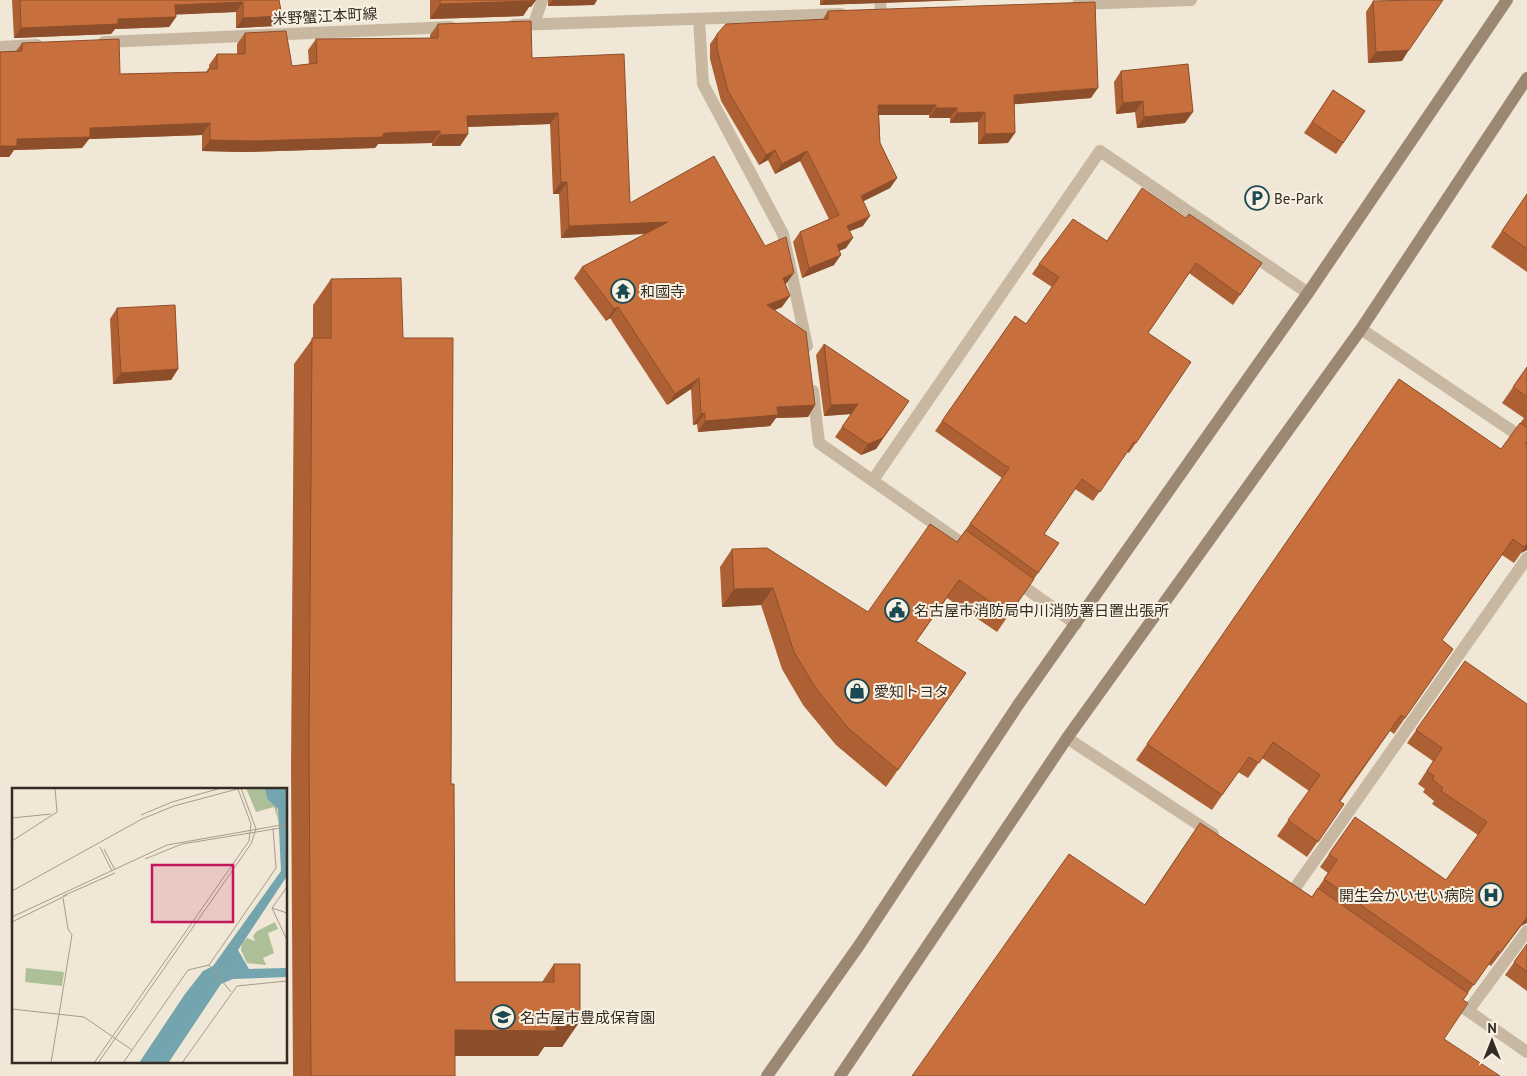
<svg xmlns="http://www.w3.org/2000/svg" width="1527" height="1076" viewBox="0 0 1527 1076" font-family="'PT Sans','Noto Sans JP',sans-serif">
<style>
.lines{fill:none;stroke-linecap:round;stroke-linejoin:round}
.street{stroke:#c8b8a2;stroke-width:12}
.secondary{stroke:#9c8773;stroke-width:12}
.wall{fill:#ac6034}
.shaded-wall{fill:#8c4e2b}
.building{fill:#c8703d;stroke:#8c4e2b}
.labels{text-anchor:middle;dominant-baseline:central;stroke-width:4;stroke-linejoin:round;paint-order:stroke}
.street-label{font-size:15px;fill:#332b24;stroke:#f9f1e1}
.poi-label{font-size:15px;fill:#332b24;stroke:#f9f1e1;text-anchor:start}
.inset-river{fill:none;stroke:#74a4ae;stroke-width:2.5}
.inset-road{fill:none;stroke:#a59c8f;stroke-width:1}
.view{fill:#c2185b;fill-opacity:0.15;stroke:#c2185b;stroke-width:2.5}
.inset-edge{fill:none;stroke:#332b24;stroke-width:2.5}
</style>
<rect width="100%" height="100%" fill="#f1e7d6"/>
<g class="lines">
<g class="street">
<polyline points="880,0 881,12"/>
<polyline points="1078,4 1191,0"/>
<polyline points="699,19 703,84 783,234 807,346"/>
<polyline points="534,24 542,0"/>
<polyline points="514,25 841,14"/>
<polyline points="104,42 451,27"/>
<polyline points="0,47 37,45"/>
<polyline points="1361,329 1527,441"/>
<polyline points="813,391 819,443 973,551"/>
<polyline points="873,480 1100,151 1308,293"/>
<polyline points="1014,580 1076,624"/>
<polyline points="1067,738 1213,834"/>
<polyline points="1295,888 1527,558"/>
<polyline points="1451,999 1527,1052"/>
<polyline points="1468,1011 1527,931"/>
</g>
<g class="secondary">
<polyline points="767,1076 860,944 1018,705 1308,293 1507,0"/>
<polyline points="840,1076 1067,738 1361,329 1527,78"/>
</g>
</g>
<g class="wall">
<polygon points="12,0 279,0 282,16 275,26 236,28 236,12 176,14 176,17 169,27 115,29 111,34 14,38"/>
<polygon points="430,0 536,0 531,7 529,7 523,16 430,19"/>
<polygon points="548,0 597,0 594,5 548,6"/>
<polygon points="820,0 964,0 820,5"/>
<polygon points="1373,1 1402,61 1368,63 1366,12"/>
<polygon points="828,11 1091,98 1014,104 1008,143 978,144 978,122 950,123 950,118 929,118 929,115 879,115 880,143 897,178 890,188 863,201 863,226 850,231 846,248 839,251 834,265 802,278 793,242 800,232 829,219 800,161 775,174 768,160 759,165 721,101 710,59 710,44 717,34 823,19"/>
<polygon points="438,24 532,58 630,203 786,284 785,285 782,307 774,310 815,405 808,417 776,418 770,426 698,432 697,424 693,425 691,389 667,405 610,318 606,321 574,278 582,267 645,234 561,238 559,194 553,194 550,124 468,127 468,134 460,146 432,146 432,143 378,144 375,148 245,152 202,151 202,135 89,139 82,148 14,150 9,157 0,157 0,52 16,51 22,43 120,74 206,72 209,69 209,65 217,54 237,54 237,44 245,33 292,66 309,64 308,50 316,39 430,38 430,35"/>
<polygon points="1121,71 1185,123 1137,128 1135,112 1116,114 1114,82"/>
<polygon points="1333,90 1365,111 1336,154 1304,133"/>
<polygon points="1527,194 1527,272 1491,247"/>
<polygon points="1186,218 1262,263 1233,305 1189,273 1148,333 1191,362 1129,453 1127,452 1093,501 1075,489 1044,534 1059,543 997,632 947,598 916,642 966,673 886,787 836,745 803,705 782,669 761,605 722,607 720,567 732,549 868,612 957,542 1002,478 935,431 1015,316 1026,324 1052,287 1032,274 1039,264 1107,241"/>
<polygon points="331,279 403,338 451,784 455,982 542,982 554,964 580,1021 562,1047 544,1047 538,1056 455,1056 455,1076 293,1076 291,768 294,364 313,338 313,305"/>
<polygon points="117,308 178,369 171,380 113,384 110,319"/>
<polygon points="824,344 909,401 876,449 861,455 835,437 851,414 824,416 816,355"/>
<polygon points="1527,367 1527,550 1521,553 1514,563 1502,555 1442,640 1453,649 1394,734 1390,731 1340,802 1344,804 1307,857 1277,836 1309,791 1262,758 1248,778 1238,772 1212,810 1136,760 1399,379 1501,449 1524,418 1502,403"/>
<polygon points="1465,661 1521,926 1491,966 1488,964 1463,1000 1444,1039 1145,904 1200,823 1312,897 1328,873 1320,867 1355,817 1446,880 1478,835 1432,804 1434,801 1423,792 1425,789 1418,784 1433,761 1407,743"/>
<polygon points="1527,944 1527,991 1505,975"/>
</g>
<g class="shaded-wall">
<polygon points="527,0 536,0 531,7 529,7 523,16 430,19 440,4"/>
<polygon points="553,0 597,0 594,5 548,6"/>
<polygon points="824,0 964,0 820,5"/>
<polygon points="243,2 236,12 168,15 175,5"/>
<polygon points="282,16 275,26 236,28 243,18"/>
<polygon points="176,17 169,27 115,29 111,34 14,38 21,28 118,19"/>
<polygon points="1409,50 1402,61 1368,63 1376,52"/>
<polygon points="1098,88 1091,98 1007,105 1014,95"/>
<polygon points="1143,101 1135,112 1116,114 1123,103"/>
<polygon points="878,105 936,105 929,115 872,115"/>
<polygon points="936,108 957,108 950,118 929,118"/>
<polygon points="985,112 978,122 950,123 957,113"/>
<polygon points="1193,112 1185,123 1137,128 1144,117"/>
<polygon points="558,113 550,124 460,127 467,116"/>
<polygon points="210,123 202,135 89,139 82,148 14,150 9,157 0,157 0,146 17,139 90,128"/>
<polygon points="440,131 432,143 378,144 375,148 245,152 202,151 210,140 383,134 386,133"/>
<polygon points="1015,133 1008,143 978,144 985,134"/>
<polygon points="468,134 460,146 432,146 440,135"/>
<polygon points="775,150 768,160 759,165 766,155"/>
<polygon points="807,151 800,161 775,174 782,164"/>
<polygon points="897,178 890,188 854,206 861,196"/>
<polygon points="561,182 567,182 559,194 553,194"/>
<polygon points="870,216 863,226 840,235 847,226"/>
<polygon points="668,222 660,233 561,238 569,226"/>
<polygon points="853,238 846,248 830,255 837,245"/>
<polygon points="841,255 834,265 802,278 809,268"/>
<polygon points="794,273 786,284 775,289 783,278"/>
<polygon points="790,296 782,307 759,317 767,305"/>
<polygon points="618,307 610,318 606,321 614,309"/>
<polygon points="178,369 171,380 113,384 121,373"/>
<polygon points="699,378 691,389 667,405 675,394"/>
<polygon points="858,404 851,414 824,416 831,405"/>
<polygon points="815,405 808,417 776,418 770,426 698,432 705,421 777,407"/>
<polygon points="705,413 697,424 693,425 701,414"/>
<polygon points="883,438 876,449 861,455 868,444"/>
<polygon points="1527,544 1527,550 1521,553 1514,563"/>
<polygon points="773,588 761,605 722,607 734,589"/>
<polygon points="1527,917 1527,923 1521,926 1491,966"/>
<polygon points="556,1021 580,1021 562,1047 544,1047 538,1056 437,1056 455,1030"/>
</g>
<g class="building">
<polygon points="20,0 279,0 282,16 243,18 243,2 175,5 176,17 118,19 118,24 21,28"/>
<polygon points="440,0 533,0 533,1 440,4"/>
<polygon points="1416,0 1443,0 1409,50 1376,52 1373,1"/>
<polygon points="1095,2 1098,88 1014,95 1015,133 985,134 985,112 957,113 957,108 936,108 936,105 878,105 880,143 897,178 861,196 870,216 847,226 853,238 837,245 841,255 809,268 800,232 839,215 807,151 782,164 775,150 766,155 728,91 717,49 717,34 726,24 828,19 828,11"/>
<polygon points="531,21 532,58 624,54 630,203 714,156 765,246 786,237 794,273 783,278 790,296 767,305 806,332 815,405 777,407 778,415 705,421 705,413 701,414 699,378 675,394 618,307 614,309 582,267 668,222 569,226 567,182 561,182 558,113 467,116 468,134 440,135 440,131 386,133 383,134 383,137 253,141 210,140 210,123 90,128 90,137 17,139 17,146 0,146 0,52 22,51 22,43 119,39 120,74 208,72 208,69 217,69 217,54 245,54 245,33 286,31 292,66 317,63 316,39 438,38 438,24"/>
<polygon points="1188,64 1193,112 1144,117 1143,101 1123,103 1121,71"/>
<polygon points="1333,90 1365,111 1343,143 1312,122"/>
<polygon points="1142,188 1186,218 1189,214 1262,263 1240,295 1196,263 1148,333 1191,362 1136,443 1134,442 1100,492 1082,479 1044,534 1059,543 1038,573 970,524 1009,468 942,421 1015,316 1026,324 1059,277 1039,264 1073,219 1107,241"/>
<polygon points="1527,194 1527,249 1502,231"/>
<polygon points="401,278 403,338 453,338 451,784 454,784 455,982 554,982 554,964 580,964 580,1021 556,1021 556,1031 455,1030 455,1076 311,1076 309,742 312,338 331,338 331,279"/>
<polygon points="175,305 178,369 121,373 117,308"/>
<polygon points="824,344 909,401 883,438 868,444 842,427 858,404 831,405"/>
<polygon points="1527,367 1527,397 1513,387"/>
<polygon points="1399,379 1501,449 1520,423 1527,427 1527,443 1525,443 1527,444 1527,544 1524,547 1513,539 1442,640 1453,649 1405,718 1401,715 1339,801 1344,804 1318,842 1288,820 1320,775 1273,742 1259,763 1249,757 1222,795 1147,744"/>
<polygon points="930,524 957,542 966,530 1034,579 1009,615 959,580 916,641 966,673 898,770 848,728 815,687 794,652 773,588 734,589 732,549 767,548 868,612"/>
<polygon points="1465,661 1527,704 1527,917 1500,953 1498,951 1474,985 1324,879 1337,860 1329,854 1355,817 1446,880 1487,822 1441,791 1443,788 1432,779 1434,776 1427,771 1442,748 1416,730"/>
<polygon points="1200,823 1312,897 1318,888 1468,993 1463,1000 1468,1003 1444,1039 1500,1076 912,1076 1069,854 1145,905"/>
<polygon points="1527,944 1527,972 1514,962"/>
</g>
<defs>
<g id="parking-ring" transform="scale(1.25)"><circle r="9.5" fill="#f9f1e1" stroke="#1a4954" stroke-width="1.5"/><path d="M-3.5-5.5H1a3.5 3.5 0 0 1 0 7H-1V5.5H-3.5ZM-1-3.4V-.6H.8a1.4 1.4 0 0 0 0-2.8Z" fill="#1a4954"/></g>
<g id="temple-ring" transform="scale(1.25)"><circle r="9.5" fill="#f9f1e1" stroke="#1a4954" stroke-width="1.5"/><path d="M0-6L5-2H3V0L6.5 2.5H4V6H1.5V3h-3V6H-4V2.5H-6.5L-3 0V-2H-5Z" fill="#1a4954"/></g>
<g id="civic-ring" transform="scale(1.25)"><circle r="9.5" fill="#f9f1e1" stroke="#1a4954" stroke-width="1.5"/><path d="M-.6-6.5H3V-4.5H.6V-3L4-1V1h2V6H-6V1h2V-1L-.6-3ZM-1.2 2.5V6h2.4V2.5Z" fill="#1a4954"/></g>
<g id="shop-ring" transform="scale(1.25)"><circle r="9.5" fill="#f9f1e1" stroke="#1a4954" stroke-width="1.5"/><path d="M-5-2.5h2.3a2.7 3.5 0 0 1 5.4 0H5L5.5 6h-11ZM-1.5-2.5h3a1.5 2.3 0 0 0-3 0Z" fill="#1a4954"/></g>
<g id="hospital-ring" transform="scale(1.25)"><circle r="9.5" fill="#f9f1e1" stroke="#1a4954" stroke-width="1.5"/><path d="M-5-5h3v3.5h4V-5h3V5h-3V1.5h-4V5h-3Z" fill="#1a4954"/></g>
<g id="school-ring" transform="scale(1.25)"><circle r="9.5" fill="#f9f1e1" stroke="#1a4954" stroke-width="1.5"/><path d="M0-5L7-2L0 1L-7-2ZM-4 1L0 2.5L4 1V4Q0 6-4 4Z" fill="#1a4954"/></g>
</defs>
<g fill-rule="evenodd">
<use href="#parking-ring" x="1257" y="198"/>
<use href="#temple-ring" x="623" y="291"/>
<use href="#civic-ring" x="897" y="610"/>
<use href="#shop-ring" x="857" y="691"/>
<use href="#hospital-ring" x="1491" y="895"/>
<use href="#school-ring" x="503" y="1017"/>
</g>
<g class="labels">
<g class="street-label">
<text transform="translate(325 16) rotate(-3)">米野蟹江本町線</text>
</g>
<g class="poi-label">
<text x="1274" y="198">Be-Park</text>
<text x="640" y="291">和國寺</text>
<text x="914" y="610">名古屋市消防局中川消防署日置出張所</text>
<text x="874" y="691">愛知トヨタ</text>
<text x="1474" y="895" text-anchor="end">開生会かいせい病院</text>
<text x="520" y="1017">名古屋市豊成保育園</text>
</g>
</g>
<g transform="translate(12 788)">
<rect width="275" height="275" fill="#f1e7d6"/>
<path d="M234,0H253L255,11L265,20L267,34L262,19L244,24ZM263,134L266,141L256,145L262,165L251,170L254,177L235,175L229,162L230,155L235,150L243,153L241,148L245,143ZM14,180L52,184L50,198L13,194Z" fill="#acbf96"/>
<path d="M275,0V88L226,162L237,181L275,180V189L221,191L209,196L157,274L127,275L173,206L191,183L201,178L269,83L266,21L255,11L253,1Z" fill="#74a4ae"/>
<path class="inset-river" d="M269,0L271,34M205,184L272,86V41M136,275L202,187"/>
<path class="inset-road" d="M129,27L160,14L209,0M0,30L39,26M0,53L45,24L43,0M88,59L100,83M92,61L103,82M133,71L170,56L275,39M0,103L130,31L162,18L229,0M51,108L103,85M260,120L275,99M275,125L260,120L275,152M0,129L155,57L275,36M0,134L55,107M197,177L219,204M0,221L72,229L120,262M39,275L60,147L56,141L51,110M82,275L237,53L239,36L226,1M86,275L239,56L244,41L229,0M111,275L176,182L197,177L264,80L261,40M170,275L225,198L275,193"/>
<path class="view" d="M140,77H221V134H140Z"/>
<rect width="275" height="275" class="inset-edge"/>
</g>
<g transform="translate(1492 1041)" stroke="#f9f1e1" stroke-width="4" paint-order="stroke">
<path d="M0-4L9 19L0 12L-9 19Z" fill="#332b24"/>
<text y="-8" font-size="14" font-weight="bold" text-anchor="middle" fill="#332b24">N</text>
</g>
</svg>
